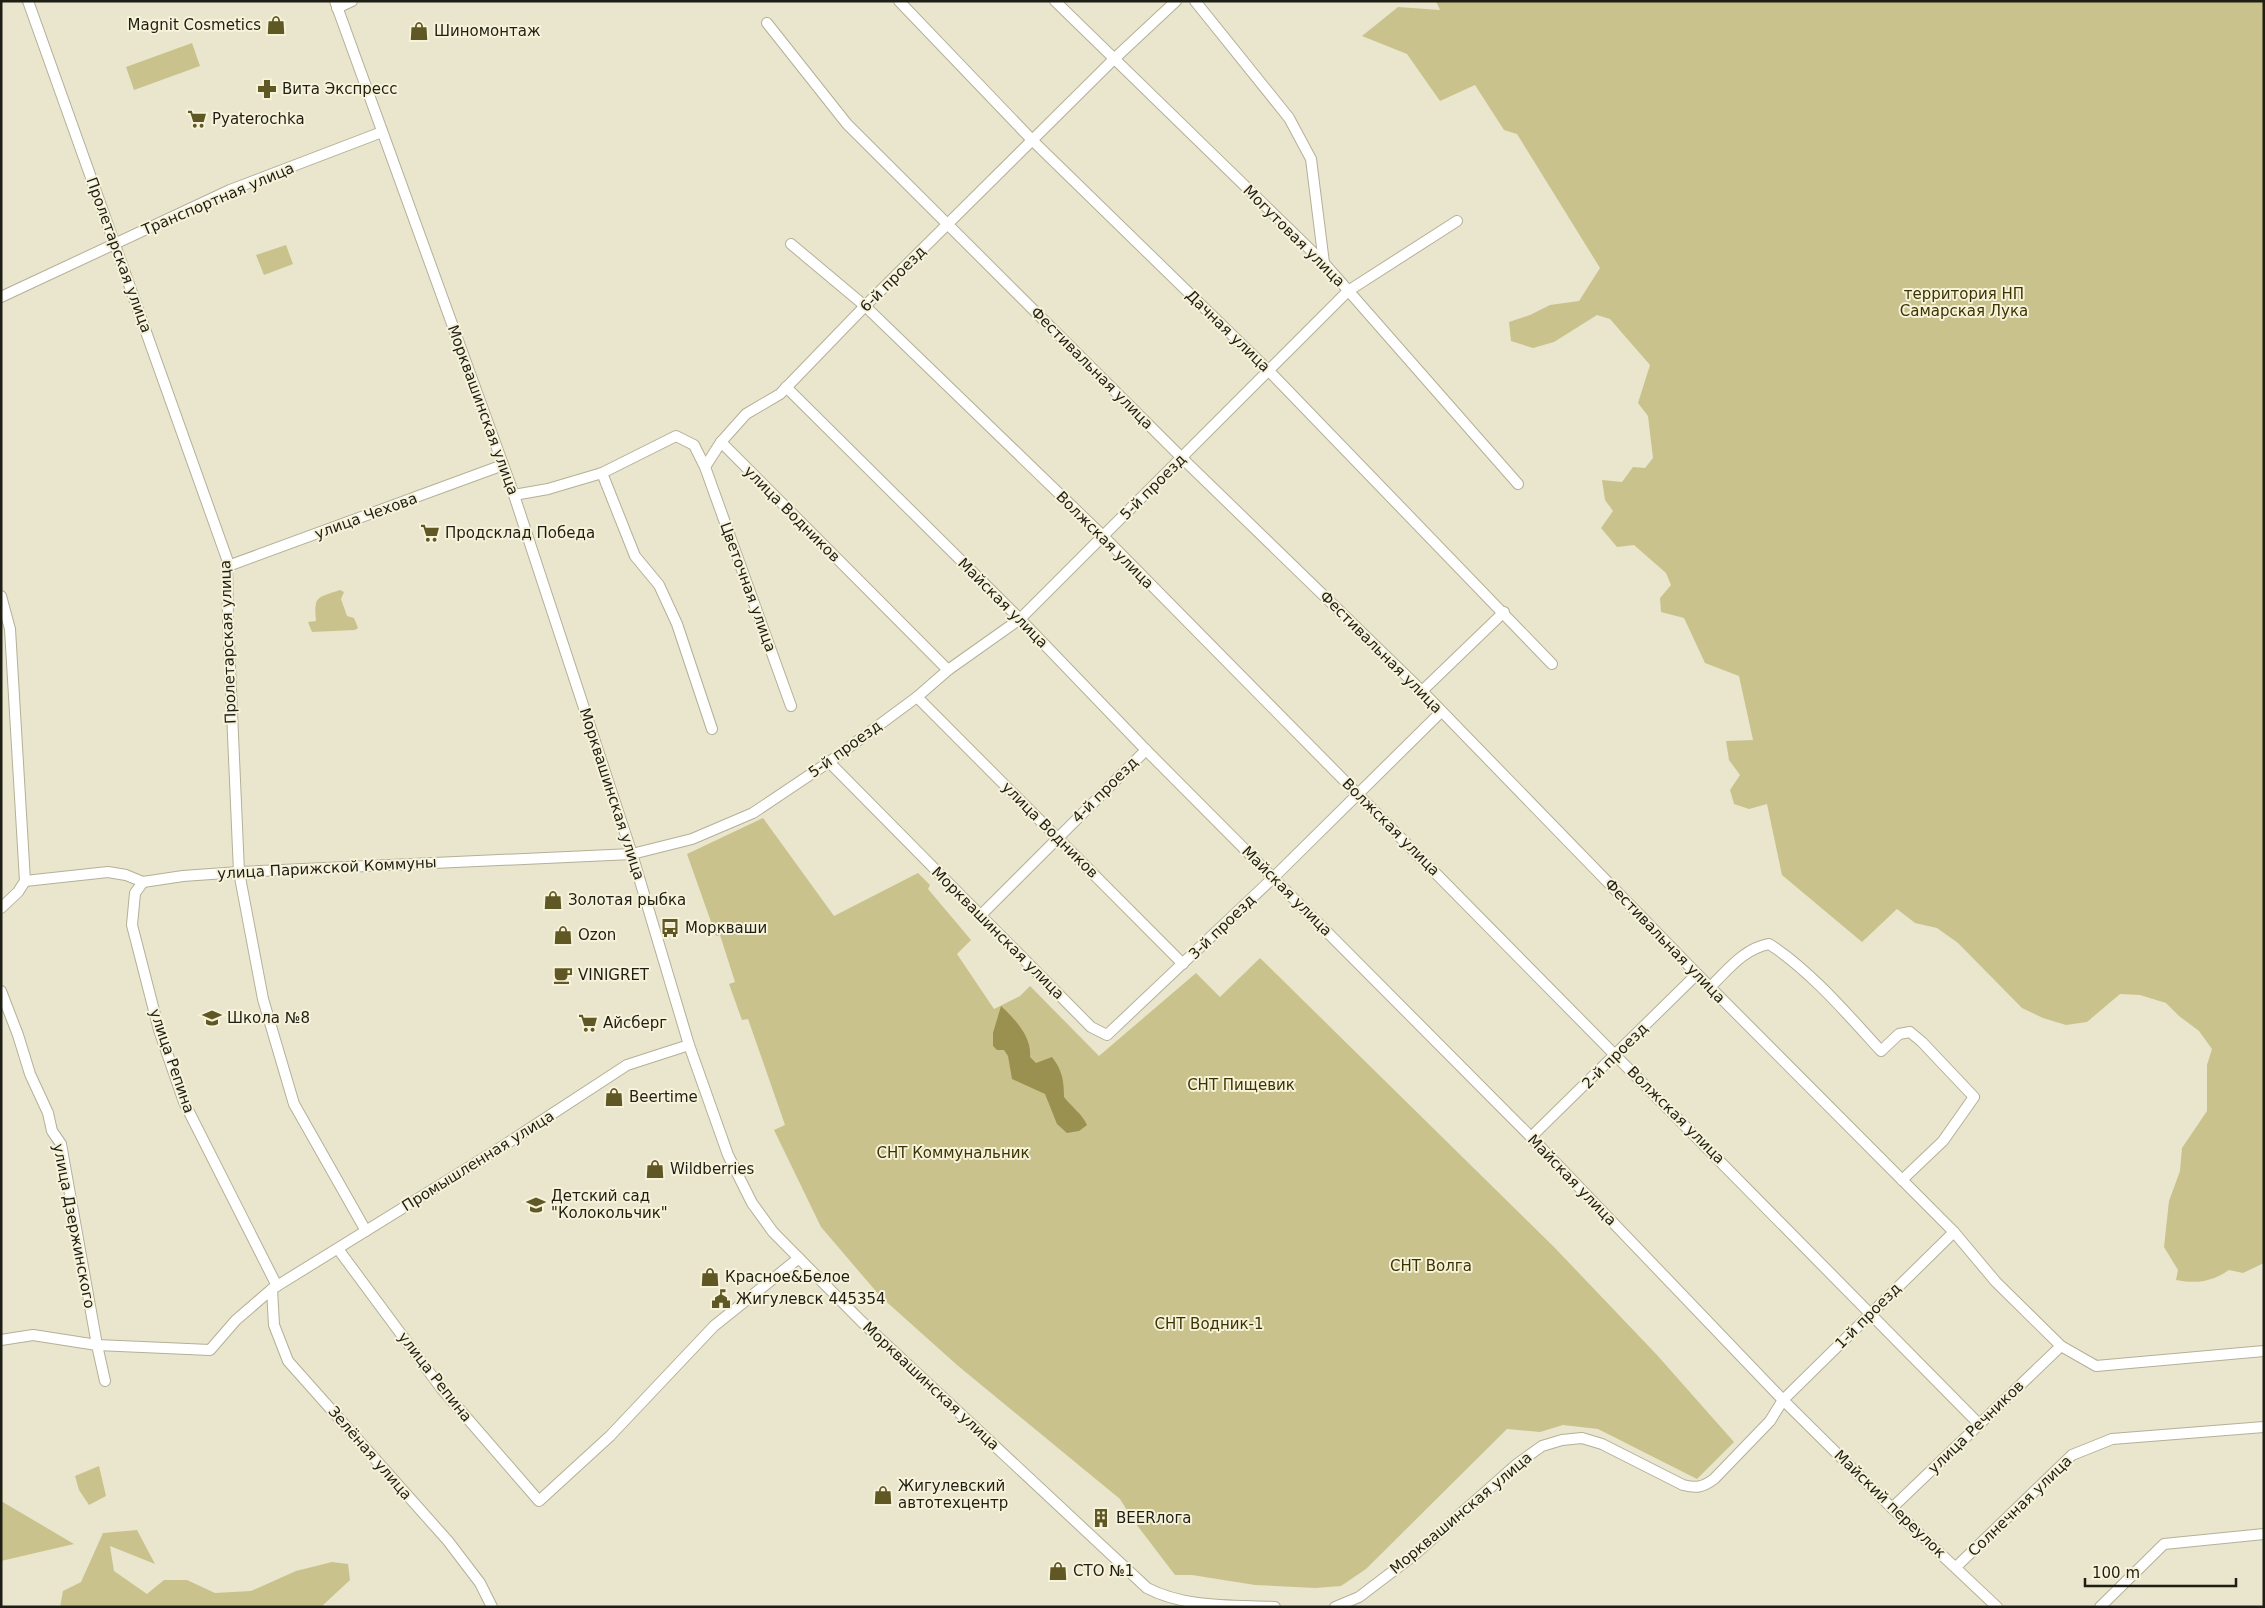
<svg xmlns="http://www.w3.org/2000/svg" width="2265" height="1608" viewBox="0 0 2265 1608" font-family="'DejaVu Sans',sans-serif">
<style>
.green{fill:#cac28c}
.water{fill:#9a9050}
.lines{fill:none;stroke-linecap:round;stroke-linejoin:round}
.minor-casing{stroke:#b4b098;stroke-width:12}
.minor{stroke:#fff;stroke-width:10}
.labels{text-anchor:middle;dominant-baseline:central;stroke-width:4;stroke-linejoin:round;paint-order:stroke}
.poi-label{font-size:15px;fill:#1f1e15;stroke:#f7f3da;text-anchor:start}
.street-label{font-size:15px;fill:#1f1e15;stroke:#f7f3da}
.park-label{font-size:15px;fill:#3c3400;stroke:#f7f3da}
</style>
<rect width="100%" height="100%" fill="#e9e6cd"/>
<g class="green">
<path d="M1436,1H2264V1263L2243,1273L2229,1270C2211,1282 2197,1284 2176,1280L2178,1270L2164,1247L2169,1201L2180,1171L2182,1148L2207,1111V1065L2212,1049L2199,1031L2179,1016L2166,1003L2140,995L2120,994L2087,1022L2066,1025L2043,1018L2022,1008L1958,943L1937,928L1915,923L1897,909L1862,942L1782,875L1767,804L1749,809L1734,804L1730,790L1740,775L1729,760L1726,741L1753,740L1739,676L1705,663L1684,618L1661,612L1660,598L1671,585L1666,573L1634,545L1617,547L1601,528L1613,511L1605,500L1602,480L1622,482L1633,467L1645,468L1653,458L1648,416L1638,403L1650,365L1610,319L1597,315L1554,342L1533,348L1511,341L1509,322L1530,315L1550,305L1579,301L1600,268L1517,134L1504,130L1475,85L1440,101L1407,54L1362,36L1398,7L1440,10Z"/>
<polygon points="192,43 200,66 134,90 126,67"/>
<polygon points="286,245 293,264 264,275 256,255"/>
<path d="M340,590L344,592L341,599L347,616L354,618L358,628L355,630L312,632L308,622L316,621C314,596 316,598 340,590Z"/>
<polygon points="763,818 834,916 918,873 930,885 928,889 971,940 957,954 994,1009 1020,996 1030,986 1099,1056 1196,973 1220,997 1260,958 1555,1248 1657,1355 1734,1442 1697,1479 1598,1429 1563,1425 1540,1432 1507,1429 1366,1569 1341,1586 1315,1588 1255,1585 1192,1575 1175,1575 1133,1520 1120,1499 957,1365 880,1296 821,1227 774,1130 785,1125 748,1019 742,1020 729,984 735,982 720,935 716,936 687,854"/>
<polygon points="99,1466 106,1496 89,1505 79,1490 75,1476"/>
<polygon points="1,1501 74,1544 1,1561"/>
<polygon points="137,1530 155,1564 110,1546 114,1571 147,1594 164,1580 187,1580 215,1593 251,1591 296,1571 332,1562 348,1564 350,1580 321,1607 60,1607 63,1591 81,1582 103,1533"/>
</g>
<path class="water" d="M1001,1006C1015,1019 1032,1037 1030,1057L1036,1063L1052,1057C1062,1070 1064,1080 1064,1097C1071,1106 1083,1115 1087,1125L1079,1131L1067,1133L1057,1124L1045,1094L1012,1079L1008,1056L1004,1050H997L993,1046V1033Z"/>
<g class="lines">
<g class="minor-casing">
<g id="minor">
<polyline points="28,1 227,559 228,621 239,872 263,999 294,1104 366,1231"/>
<path d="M335,1L514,495L632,854L689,1045L728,1155L752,1203L773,1232L861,1321L1147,1588C1185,1608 1232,1605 1275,1607"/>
<polyline points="899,1 1033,141 1268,370 1552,664"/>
<polyline points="1055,1 1324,263 1518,484"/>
<polyline points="1195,1 1289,118 1311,159 1324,263"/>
<polyline points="337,8 352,1"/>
<polyline points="767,23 847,124 1182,458 1422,691 1697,974 1954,1232 1996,1282 2061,1346 2096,1366 2264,1351"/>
<polyline points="791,244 865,306 1104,537 1978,1423"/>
<polyline points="1,297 230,190 382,132"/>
<polyline points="786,387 1020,619 1146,750 1531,1137 1783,1400 1892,1508 1997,1607"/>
<polyline points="721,442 948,670"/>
<polyline points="705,467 721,442 746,414 780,394 865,306 1114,59 1176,1"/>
<polyline points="602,473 635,556 659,585 677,624 712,729"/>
<polyline points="514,495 548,489 602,473 676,436 694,445 705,467 791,706"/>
<polyline points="228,566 503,465"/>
<polyline points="1,596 10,629 25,881"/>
<polyline points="1422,691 1504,612"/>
<polyline points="917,697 1183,964"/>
<polyline points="829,762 1091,1027 1107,1035 1274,877 1441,712"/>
<polyline points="25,881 108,872 126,875 143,882 183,876 239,872 632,854 692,839 753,813 829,762 917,697 948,670 1020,619 1348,291 1457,221"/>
<polyline points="143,882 135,893 132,925 159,1030 184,1102 277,1286"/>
<polyline points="1,908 18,892 25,881"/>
<polyline points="980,916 1146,750"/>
<path d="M1710,987C1728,970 1743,949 1769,944C1809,969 1849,1016 1881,1051L1899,1034L1910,1032L1922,1042L1974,1097L1943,1141L1902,1180"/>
<polyline points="1,991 18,1035 30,1074 48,1113 52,1131 61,1144 97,1345 105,1381"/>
<polyline points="1531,1137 1697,974"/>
<polyline points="338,1249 441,1388 539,1501 610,1436 714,1326 799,1258"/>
<polyline points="272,1289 274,1325 288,1361 448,1541 480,1583 492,1607"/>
<polyline points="1,1340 33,1335 97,1345 210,1350 236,1320 272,1289 503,1146 627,1065 689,1045"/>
<polyline points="1892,1508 2061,1346"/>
<polyline points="1956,1567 2072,1455 2112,1439 2264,1427"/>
<path d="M1335,1607L1359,1597L1413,1556L1517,1464L1542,1446L1562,1440L1582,1438L1602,1444L1683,1485C1696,1488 1702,1488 1714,1479L1770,1421L1783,1400L1954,1232"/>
<polyline points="2100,1607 2164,1544 2264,1534"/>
</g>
</g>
<use href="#minor" class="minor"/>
</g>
<defs>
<g id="shop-bare" transform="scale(1.5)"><path d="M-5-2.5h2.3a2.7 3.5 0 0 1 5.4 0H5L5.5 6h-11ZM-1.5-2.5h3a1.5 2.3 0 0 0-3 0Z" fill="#605824" stroke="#f7f3da" stroke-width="2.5" paint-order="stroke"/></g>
<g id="pharmacy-bare" transform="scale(1.5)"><path d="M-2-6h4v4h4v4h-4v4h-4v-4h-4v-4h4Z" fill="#605824" stroke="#f7f3da" stroke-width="2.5" paint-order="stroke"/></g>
<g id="supermarket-bare" transform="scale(1.5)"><path d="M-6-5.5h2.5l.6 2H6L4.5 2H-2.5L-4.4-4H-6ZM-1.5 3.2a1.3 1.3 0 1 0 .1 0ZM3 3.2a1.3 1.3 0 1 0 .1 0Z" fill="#605824" stroke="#f7f3da" stroke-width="2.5" paint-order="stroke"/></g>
<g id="bus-bare" transform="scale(1.5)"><path d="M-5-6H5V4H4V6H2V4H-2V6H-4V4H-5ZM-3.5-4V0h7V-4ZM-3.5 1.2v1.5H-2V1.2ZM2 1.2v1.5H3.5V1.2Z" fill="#605824" stroke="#f7f3da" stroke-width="2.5" paint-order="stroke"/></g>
<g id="cafe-bare" transform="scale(1.5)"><path d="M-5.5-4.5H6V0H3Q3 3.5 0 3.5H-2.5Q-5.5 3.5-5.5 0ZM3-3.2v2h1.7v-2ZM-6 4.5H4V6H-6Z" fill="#605824" stroke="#f7f3da" stroke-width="2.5" paint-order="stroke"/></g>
<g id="school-bare" transform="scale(1.5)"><path d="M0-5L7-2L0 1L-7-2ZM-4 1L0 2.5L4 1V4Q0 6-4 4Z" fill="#605824" stroke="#f7f3da" stroke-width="2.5" paint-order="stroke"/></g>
<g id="civic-bare" transform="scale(1.5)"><path d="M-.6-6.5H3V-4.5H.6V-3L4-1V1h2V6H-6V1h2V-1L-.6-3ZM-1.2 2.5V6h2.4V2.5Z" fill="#605824" stroke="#f7f3da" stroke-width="2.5" paint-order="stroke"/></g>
<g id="building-bare" transform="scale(1.5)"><path d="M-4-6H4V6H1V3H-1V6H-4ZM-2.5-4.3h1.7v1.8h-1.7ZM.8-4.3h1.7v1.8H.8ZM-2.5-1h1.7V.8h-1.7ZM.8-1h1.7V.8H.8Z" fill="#605824" stroke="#f7f3da" stroke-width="2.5" paint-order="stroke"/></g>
</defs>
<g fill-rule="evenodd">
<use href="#shop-bare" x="276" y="25"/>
<use href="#shop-bare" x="419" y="31"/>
<use href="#pharmacy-bare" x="267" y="89"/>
<use href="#supermarket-bare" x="197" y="119"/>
<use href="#supermarket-bare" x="430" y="533"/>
<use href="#shop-bare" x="553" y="900"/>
<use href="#bus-bare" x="670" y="928"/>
<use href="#shop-bare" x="563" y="935"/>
<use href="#cafe-bare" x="563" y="975"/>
<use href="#school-bare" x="212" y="1018"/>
<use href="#supermarket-bare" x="588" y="1023"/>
<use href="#shop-bare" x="614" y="1097"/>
<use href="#shop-bare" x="655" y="1169"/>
<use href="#school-bare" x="536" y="1205"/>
<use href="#shop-bare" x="710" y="1277"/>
<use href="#civic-bare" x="721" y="1299"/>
<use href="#shop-bare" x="883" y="1495"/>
<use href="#building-bare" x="1101" y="1518"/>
<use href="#shop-bare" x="1058" y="1571"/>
</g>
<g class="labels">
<g class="poi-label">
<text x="261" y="25" text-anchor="end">Magnit Cosmetics</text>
<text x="434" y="31">Шиномонтаж</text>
<text x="282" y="89">Вита Экспресс</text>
<text x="212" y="119">Pyaterochka</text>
<text x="445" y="533">Продсклад Победа</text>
<text x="568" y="900">Золотая рыбка</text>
<text x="685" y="928">Моркваши</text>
<text x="578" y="935">Ozon</text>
<text x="578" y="975">VINIGRET</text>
<text x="227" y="1018">Школа №8</text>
<text x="603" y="1023">Айсберг</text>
<text x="629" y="1097">Beertime</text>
<text x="670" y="1169">Wildberries</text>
<text x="551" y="1196">Детский сад<tspan x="551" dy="17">"Колокольчик"</tspan></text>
<text x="725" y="1277">Красное&amp;Белое</text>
<text x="736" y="1299">Жигулевск 445354</text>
<text x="898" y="1486">Жигулевский<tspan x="898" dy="17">автотехцентр</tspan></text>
<text x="1116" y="1518">BEERлога</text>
<text x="1073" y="1571">СТО №1</text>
</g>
<g class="street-label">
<text transform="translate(218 199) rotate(-23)">Транспортная улица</text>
<text transform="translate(1294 236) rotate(45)">Могутовая улица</text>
<text transform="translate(119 255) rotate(70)">Пролетарская улица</text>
<text transform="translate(893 279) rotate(-45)">6-й проезд</text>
<text transform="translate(1228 331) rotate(44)">Дачная улица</text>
<text transform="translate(1092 368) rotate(45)">Фестивальная улица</text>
<text transform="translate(483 410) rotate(70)">Морквашинская улица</text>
<text transform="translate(1153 487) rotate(-45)">5-й проезд</text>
<text transform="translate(792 514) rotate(45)">улица Водников</text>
<text transform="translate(366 516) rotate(-20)">улица Чехова</text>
<text transform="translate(1105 540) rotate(45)">Волжская улица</text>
<text transform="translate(748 587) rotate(70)">Цветочная улица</text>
<text transform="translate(1003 603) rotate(45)">Майская улица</text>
<text transform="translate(228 642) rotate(-92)">Пролетарская улица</text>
<text transform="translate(1381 652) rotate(45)">Фестивальная улица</text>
<text transform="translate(845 749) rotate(-36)">5-й проезд</text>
<text transform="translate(1105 790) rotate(-45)">4-й проезд</text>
<text transform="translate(612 794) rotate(72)">Морквашинская улица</text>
<text transform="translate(1391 827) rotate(45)">Волжская улица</text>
<text transform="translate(1050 830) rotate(45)">улица Водников</text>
<text transform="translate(327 868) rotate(-3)">улица Парижской Коммуны</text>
<text transform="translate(1287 891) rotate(45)">Майская улица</text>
<text transform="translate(1222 927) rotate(-44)">3-й проезд</text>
<text transform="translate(998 933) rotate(45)">Морквашинская улица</text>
<text transform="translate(1665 941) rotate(46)">Фестивальная улица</text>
<text transform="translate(1615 1056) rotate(-45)">2-й проезд</text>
<text transform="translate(172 1061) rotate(71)">улица Репина</text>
<text transform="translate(1676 1115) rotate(45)">Волжская улица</text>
<text transform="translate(478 1161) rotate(-32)">Промышленная улица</text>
<text transform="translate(1572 1180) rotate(46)">Майская улица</text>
<text transform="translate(74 1226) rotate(79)">улица Дзержинского</text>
<text transform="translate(1868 1316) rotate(-45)">1-й проезд</text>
<text transform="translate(435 1377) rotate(52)">улица Репина</text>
<text transform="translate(931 1386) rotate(43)">Морквашинская улица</text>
<text transform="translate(1976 1427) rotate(-44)">улица Речников</text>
<text transform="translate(370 1453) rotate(49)">Зелёная улица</text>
<text transform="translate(1890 1504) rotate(44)">Майский переулок</text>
<text transform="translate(2020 1506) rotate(-44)">Солнечная улица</text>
<text transform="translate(1461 1513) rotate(-40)">Морквашинская улица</text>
</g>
<g class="park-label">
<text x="1964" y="294">территория НП<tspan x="1964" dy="17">Самарская Лука</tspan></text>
<text x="1241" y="1085">СНТ Пищевик</text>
<text x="953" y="1153">СНТ Коммунальник</text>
<text x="1431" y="1266">СНТ Волга</text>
<text x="1209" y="1324">СНТ Водник-1</text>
</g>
</g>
<rect width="2265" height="1608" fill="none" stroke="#1f1e15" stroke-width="5"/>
<path d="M2085 1578v8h151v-8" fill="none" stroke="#1f1e15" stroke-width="2.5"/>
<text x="2092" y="1578" font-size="15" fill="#1f1e15" stroke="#f7f3da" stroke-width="4" paint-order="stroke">100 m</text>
</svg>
